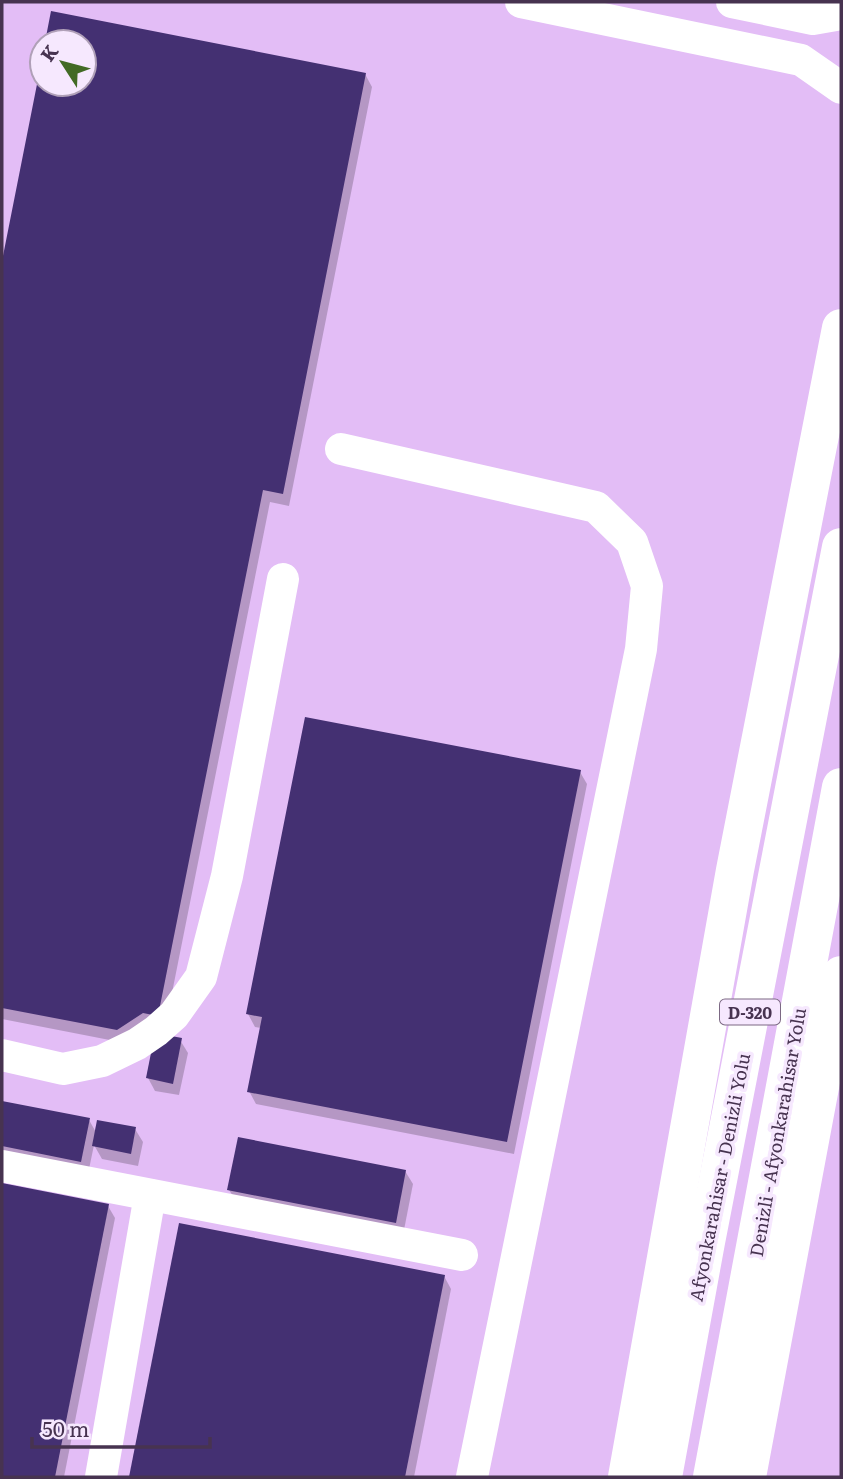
<svg xmlns="http://www.w3.org/2000/svg" width="843" height="1479" viewBox="0 0 843 1479" font-family="Literata,serif">
<style>
.shadow{fill:#0003}
.building{fill:#443072}
.lines{fill:none;stroke-linecap:round;stroke-linejoin:round}
.minor{stroke:#fff;stroke-width:32}
.highway{stroke:#fff;stroke-width:38}
.labels{text-anchor:middle;dominant-baseline:central;stroke-width:7;stroke-linejoin:round;paint-order:stroke}
.shield{fill:#f6e8fe;stroke:#7c6984;stroke-width:2}
.shield-label{font-size:16px;font-weight:bold;fill:#473350}
.street-label{font-size:18px;fill:#473350;stroke:#f6e8fe}
</style>
<rect width="100%" height="100%" fill="#e3bdf6"/>
<g class="shadow">
<polygon points="53,13 365,74 372,87 289,506 270,502 165,1028 125,1043 2,1019 2,270 42,67 42,84 84,84 84,42 47,42"/>
<polygon points="580,772 587,784 514,1154 256,1104 249,1091 261,1028 255,1027 248,1014"/>
<polygon points="180,1040 188,1053 179,1095 155,1091 148,1078"/>
<polygon points="2,1103 89,1120 97,1134 135,1129 143,1142 138,1166 102,1159 94,1145 88,1174 2,1157"/>
<polygon points="405,1171 413,1184 403,1235 237,1202 229,1190"/>
<polygon points="2,1185 108,1206 115,1218 64,1477 2,1477"/>
<polygon points="181,1225 444,1276 451,1289 414,1477 131,1477"/>
</g>
<g class="building">
<polygon points="51,11 366,73 283,494 263,490 158,1016 143,1013 117,1030 2,1008 2,261 41,64 42,84 84,84 84,42 45,42"/>
<polygon points="305,717 581,770 507,1142 247,1092 262,1017 246,1014"/>
<polygon points="155,1033 182,1038 173,1084 146,1078"/>
<polygon points="2,1101 90,1118 81,1162 2,1146"/>
<polygon points="97,1120 136,1127 131,1154 92,1146"/>
<polygon points="238,1137 406,1170 396,1223 227,1190"/>
<polygon points="2,1183 109,1204 55,1477 2,1477"/>
<polygon points="179,1223 445,1275 405,1477 129,1477"/>
</g>
<g class="lines">
<g class="minor">
<polyline points="521,2 801,60 841,88"/>
<polyline points="732,2 813,19 841,14"/>
<polyline points="341,449 596,507 632,542 647,586 641,649 472,1477"/>
<polyline points="2,1055 63,1069 102,1061 137,1044 156,1031 174,1015 201,977 227,876 283,579"/>
<polyline points="2,1166 462,1255"/>
<polyline points="101,1477 150,1195"/>
</g>
<g class="highway">
<polyline points="627,1477 735,870 841,328"/>
<polyline points="663,1477 706,1242 841,547"/>
<polyline points="712,1477 841,787"/>
<polyline points="747,1477 841,975"/>
</g>
</g>
<g class="labels">
<rect class="shield" x="720" y="999.5" width="60" height="25" rx="5"/>
<g class="shield-label">
<text x="750" y="1012">D-320</text>
</g>
<g class="street-label">
<text transform="translate(777 1132) rotate(-80)">Denizli - Afyonkarahisar Yolu</text>
<text transform="translate(719 1177) rotate(-79)">Afyonkarahisar - Denizli Yolu</text>
</g>
</g>
<rect width="843" height="1479" fill="none" stroke="#473350" stroke-width="7"/>
<g transform="translate(63 63) rotate(306)"><circle r="33" fill="#f6e8fe" stroke="#b0a0b8" stroke-width="2"/>
<path d="M0-5L12 26L0 18L-12 26Z" fill="#426a25"/>
<text y="-10" font-size="19" font-weight="bold" text-anchor="middle" fill="#473350">K</text>
</g>
<path d="M32 1437v10h178v-10" fill="none" stroke="#473350" stroke-width="3.5"/>
<text x="42" y="1437" font-size="21" fill="#473350" stroke="#f6e8fe" stroke-width="5" paint-order="stroke">50 m</text>
</svg>
